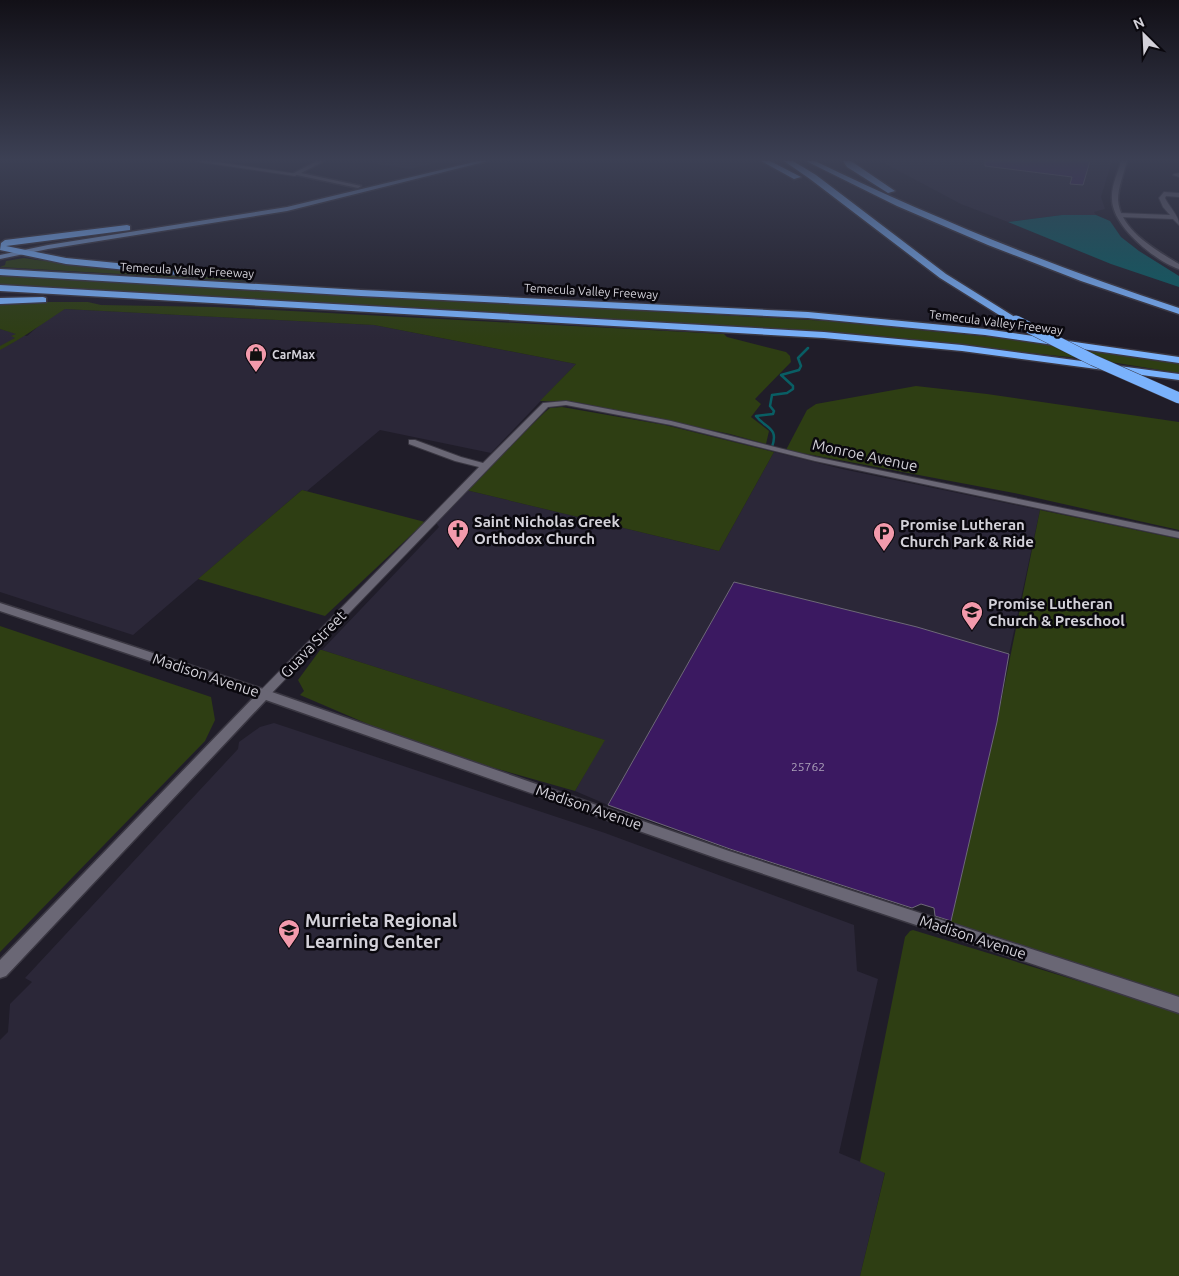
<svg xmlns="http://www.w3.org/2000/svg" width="1179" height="1276" viewBox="0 0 1179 1276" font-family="Ubuntu,sans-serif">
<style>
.built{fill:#2b2738}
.green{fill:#2e3e13}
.water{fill:#095e64}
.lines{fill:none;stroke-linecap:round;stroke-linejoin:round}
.stream{stroke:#095e64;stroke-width:2.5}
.building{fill:#3b1961;stroke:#6e6978}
.minor-casing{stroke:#3a3742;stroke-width:2}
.tertiary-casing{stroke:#3a3742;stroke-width:3}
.secondary-casing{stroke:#3a3742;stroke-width:3}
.primary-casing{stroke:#3a3742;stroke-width:3}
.motorway-casing{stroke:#3a3742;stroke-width:3}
.minor{fill:#6a6775;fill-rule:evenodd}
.tertiary{fill:#6a6775;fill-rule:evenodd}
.secondary{fill:#6a6775;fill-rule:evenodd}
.primary{fill:#7494c6;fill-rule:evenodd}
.motorway{fill:#7ab2fc;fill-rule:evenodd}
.motorway-bridge-casing{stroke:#3a3742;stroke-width:12;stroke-linecap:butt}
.motorway-bridge{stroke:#7ab2fc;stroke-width:11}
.labels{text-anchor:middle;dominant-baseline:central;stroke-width:5;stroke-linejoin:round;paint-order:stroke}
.far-street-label{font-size:12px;fill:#d3d1d9;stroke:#0a080e}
.far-poi-label{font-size:12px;font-weight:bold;fill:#d3d1d9;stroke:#0a080e;text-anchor:start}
.number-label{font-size:12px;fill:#ada3bb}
.street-label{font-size:15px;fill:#d3d1d9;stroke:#0a080e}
.poi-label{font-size:15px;font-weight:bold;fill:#d3d1d9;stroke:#0a080e;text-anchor:start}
.near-poi-label{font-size:18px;font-weight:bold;fill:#d3d1d9;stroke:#0a080e;text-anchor:start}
</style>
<rect width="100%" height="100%" fill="#201d29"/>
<g class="built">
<polygon points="375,161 443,161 410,169 371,163"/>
<polygon points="880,161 1112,161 1101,197 1105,209 1094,212 1096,215 1062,215 1008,222 961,204"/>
<polygon points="65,309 374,325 576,364 491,453 380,430 307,491 302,490 133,635 0,592 0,329 27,336 48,318"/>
<polygon points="774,452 842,469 1040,510 1009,654 917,627 734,582 608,805 575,791 604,740 322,650 439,527 436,523 466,490 719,551"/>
<polygon points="274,723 605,833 854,925 857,971 878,979 839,1153 885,1172 860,1276 0,1276 0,1040 8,1032 10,1004 32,982 25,978 238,749 239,742 260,727"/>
</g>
<g class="green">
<polygon points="24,258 37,260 256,282 0,267 5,265 6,261"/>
<polygon points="0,275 828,321 1001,338 1062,347 1088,359 935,343 0,286"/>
<path d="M45,302H88L101,305L215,307L724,334L727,337L786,352L790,356L791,362L755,399L761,404L751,417L769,431L766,444L730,434L576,402L540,401L576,364L374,325L65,309C43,323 23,338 0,350V346L15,338L11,336L16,334L0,329V304Z"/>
<polygon points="1069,348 1179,364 1179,373 1092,359"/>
<polygon points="916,386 987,394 1179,422 1179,530 1019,494 786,450 807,410 816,404"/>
<polygon points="562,407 665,425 774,452 719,551 466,490 545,412 550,408"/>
<polygon points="302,490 425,522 325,616 198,579"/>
<polygon points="1040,510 1179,539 1179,999 950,926 997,722"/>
<polygon points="0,626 211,697 215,720 205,741 0,952"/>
<polygon points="320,650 322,650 605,740 575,791 494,768 384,731 300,695 304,691 298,680"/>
<polygon points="913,930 1179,1012 1179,1276 860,1276 885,1173 860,1162 905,937 910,931"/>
</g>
<polygon class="water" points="1062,215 1096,215 1110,221 1121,237 1139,251 1179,276 1179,287 1111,264 1008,222"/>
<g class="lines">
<path class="stream" d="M772,447C779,427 766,429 756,416L773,414L774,411L770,406L772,395L787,393L793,389V386L781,375L799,370L801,366L798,358L808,348"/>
</g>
<g class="building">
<polygon points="985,161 1090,161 1083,185 1070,184 1072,177 985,166"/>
<polygon points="734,582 917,627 1009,654 997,722 951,921 935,916 934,908 921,904 912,908 730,849 608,805"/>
</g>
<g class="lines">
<g class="minor-casing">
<g id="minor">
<polygon points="198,161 209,161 298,174 295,176 200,162"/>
<polygon points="1179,173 1179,177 1173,175 1174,174"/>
<path d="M1164,192L1179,193V197L1166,196L1165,198C1169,207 1179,215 1179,225L1173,219L1119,217L1116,215L1119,213L1170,215L1163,207L1159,198Z"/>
<polygon points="566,401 671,421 815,457 1179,532 1179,538 815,461 671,425 566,405 548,407 268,697 260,697 259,694 260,691 479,467 455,461 409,444 409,440 415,440 461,457 483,463 543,403"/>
</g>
</g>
<g class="tertiary-casing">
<g id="tertiary">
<polygon points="317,161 324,161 301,173 361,186 358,188 292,174"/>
<polygon points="0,603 269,691 729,851 1179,997 1179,1013 719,859 266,700 6,976 0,978 0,960 255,696 0,611"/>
</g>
</g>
<g class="secondary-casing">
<path id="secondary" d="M1121,161H1127C1124,173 1118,187 1118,200C1120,230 1156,250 1179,264V269C1155,261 1112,226 1112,199C1111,186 1118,173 1121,161Z"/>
</g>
<g class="primary-casing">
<polygon id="primary" points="478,161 488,161 287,211 48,249 0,259 0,255 48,245 287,207"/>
</g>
<g class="motorway-casing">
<g id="motorway">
<polygon points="761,161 770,161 801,177 794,179"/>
<polygon points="784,161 793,161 816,175 946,274 1021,321 1020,323 1012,323 940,278 810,179"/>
<path d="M806,161H815C933,218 1054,267 1179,308V314L1081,281L988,245L897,206Z"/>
<polygon points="843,161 851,161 895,191 888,193 847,167"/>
<polygon points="127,225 130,226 130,230 6,246 66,258 198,271 203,274 198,277 66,264 0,250 1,243 5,240"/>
<polygon points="0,269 361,290 808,312 985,329 1179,357 1179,363 985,335 808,318 361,296 0,275"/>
<polygon points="0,285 824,332 962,345 1179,374 1179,380 962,351 824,338 0,291"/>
<polygon points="43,297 46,298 46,302 0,304 0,298"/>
</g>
</g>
<use href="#minor" class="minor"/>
<use href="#tertiary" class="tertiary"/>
<use href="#secondary" class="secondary"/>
<use href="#primary" class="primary"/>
<use href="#motorway" class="motorway"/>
<g class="motorway-bridge-casing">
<polyline id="motorway-bridge" points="1016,321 1093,360 1179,398"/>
</g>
<use href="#motorway-bridge" class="motorway-bridge"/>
</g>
<linearGradient id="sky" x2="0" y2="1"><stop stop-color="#121017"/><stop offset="0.47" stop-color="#3c4054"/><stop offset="1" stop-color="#3c4054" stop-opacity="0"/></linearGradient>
<rect width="1179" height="339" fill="url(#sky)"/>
<defs>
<g id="shop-pin" transform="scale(1.125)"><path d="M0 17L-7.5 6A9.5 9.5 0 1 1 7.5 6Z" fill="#f39aac" stroke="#0a080e"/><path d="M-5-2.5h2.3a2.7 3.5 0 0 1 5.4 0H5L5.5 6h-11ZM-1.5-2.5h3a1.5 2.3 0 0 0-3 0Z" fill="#111"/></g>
<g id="church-pin" transform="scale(1.125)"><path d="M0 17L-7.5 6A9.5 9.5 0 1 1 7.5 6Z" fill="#f39aac" stroke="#0a080e"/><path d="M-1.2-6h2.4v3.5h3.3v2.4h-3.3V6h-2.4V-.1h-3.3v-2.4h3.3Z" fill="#111"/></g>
<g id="parking-pin" transform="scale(1.125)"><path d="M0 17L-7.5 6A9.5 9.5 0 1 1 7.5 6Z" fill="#f39aac" stroke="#0a080e"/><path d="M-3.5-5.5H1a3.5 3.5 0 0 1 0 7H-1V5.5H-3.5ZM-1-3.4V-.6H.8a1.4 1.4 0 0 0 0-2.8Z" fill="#111"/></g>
<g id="school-pin" transform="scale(1.125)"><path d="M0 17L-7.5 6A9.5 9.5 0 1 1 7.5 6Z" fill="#f39aac" stroke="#0a080e"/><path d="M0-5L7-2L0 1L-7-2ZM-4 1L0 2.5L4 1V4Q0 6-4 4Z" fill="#111"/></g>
</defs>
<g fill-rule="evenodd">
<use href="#shop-pin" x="256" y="354"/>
<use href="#church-pin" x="458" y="530"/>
<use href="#parking-pin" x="884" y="533"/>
<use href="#school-pin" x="972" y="612"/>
<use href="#school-pin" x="289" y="930"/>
</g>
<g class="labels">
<g class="far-street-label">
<text transform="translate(187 270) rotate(3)">Temecula Valley Freeway</text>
<text transform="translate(591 291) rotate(3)">Temecula Valley Freeway</text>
<text transform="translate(996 322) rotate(7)">Temecula Valley Freeway</text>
</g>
<g class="far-poi-label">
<text x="272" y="354">CarMax</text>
</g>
<g class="number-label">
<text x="808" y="766">25762</text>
</g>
<g class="street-label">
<text transform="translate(865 455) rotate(12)">Monroe Avenue</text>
<text transform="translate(313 644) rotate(-46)">Guava Street</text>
<text transform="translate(206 675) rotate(18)">Madison Avenue</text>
<text transform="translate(589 807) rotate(19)">Madison Avenue</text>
<text transform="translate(973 937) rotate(18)">Madison Avenue</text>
</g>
<g class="poi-label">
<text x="474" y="521">Saint Nicholas Greek<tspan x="474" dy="17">Orthodox Church</tspan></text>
<text x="900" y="524">Promise Lutheran<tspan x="900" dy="17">Church Park &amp; Ride</tspan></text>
<text x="988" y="603">Promise Lutheran<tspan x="988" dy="17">Church &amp; Preschool</tspan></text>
</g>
<g class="near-poi-label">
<text x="305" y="920">Murrieta Regional<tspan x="305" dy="21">Learning Center</tspan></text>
</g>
</g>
<g transform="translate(1144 35) rotate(336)" stroke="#0a080e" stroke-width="4" paint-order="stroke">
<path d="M0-4L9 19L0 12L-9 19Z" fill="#d3d1d9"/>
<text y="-8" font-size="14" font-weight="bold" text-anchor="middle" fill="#d3d1d9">N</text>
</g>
</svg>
